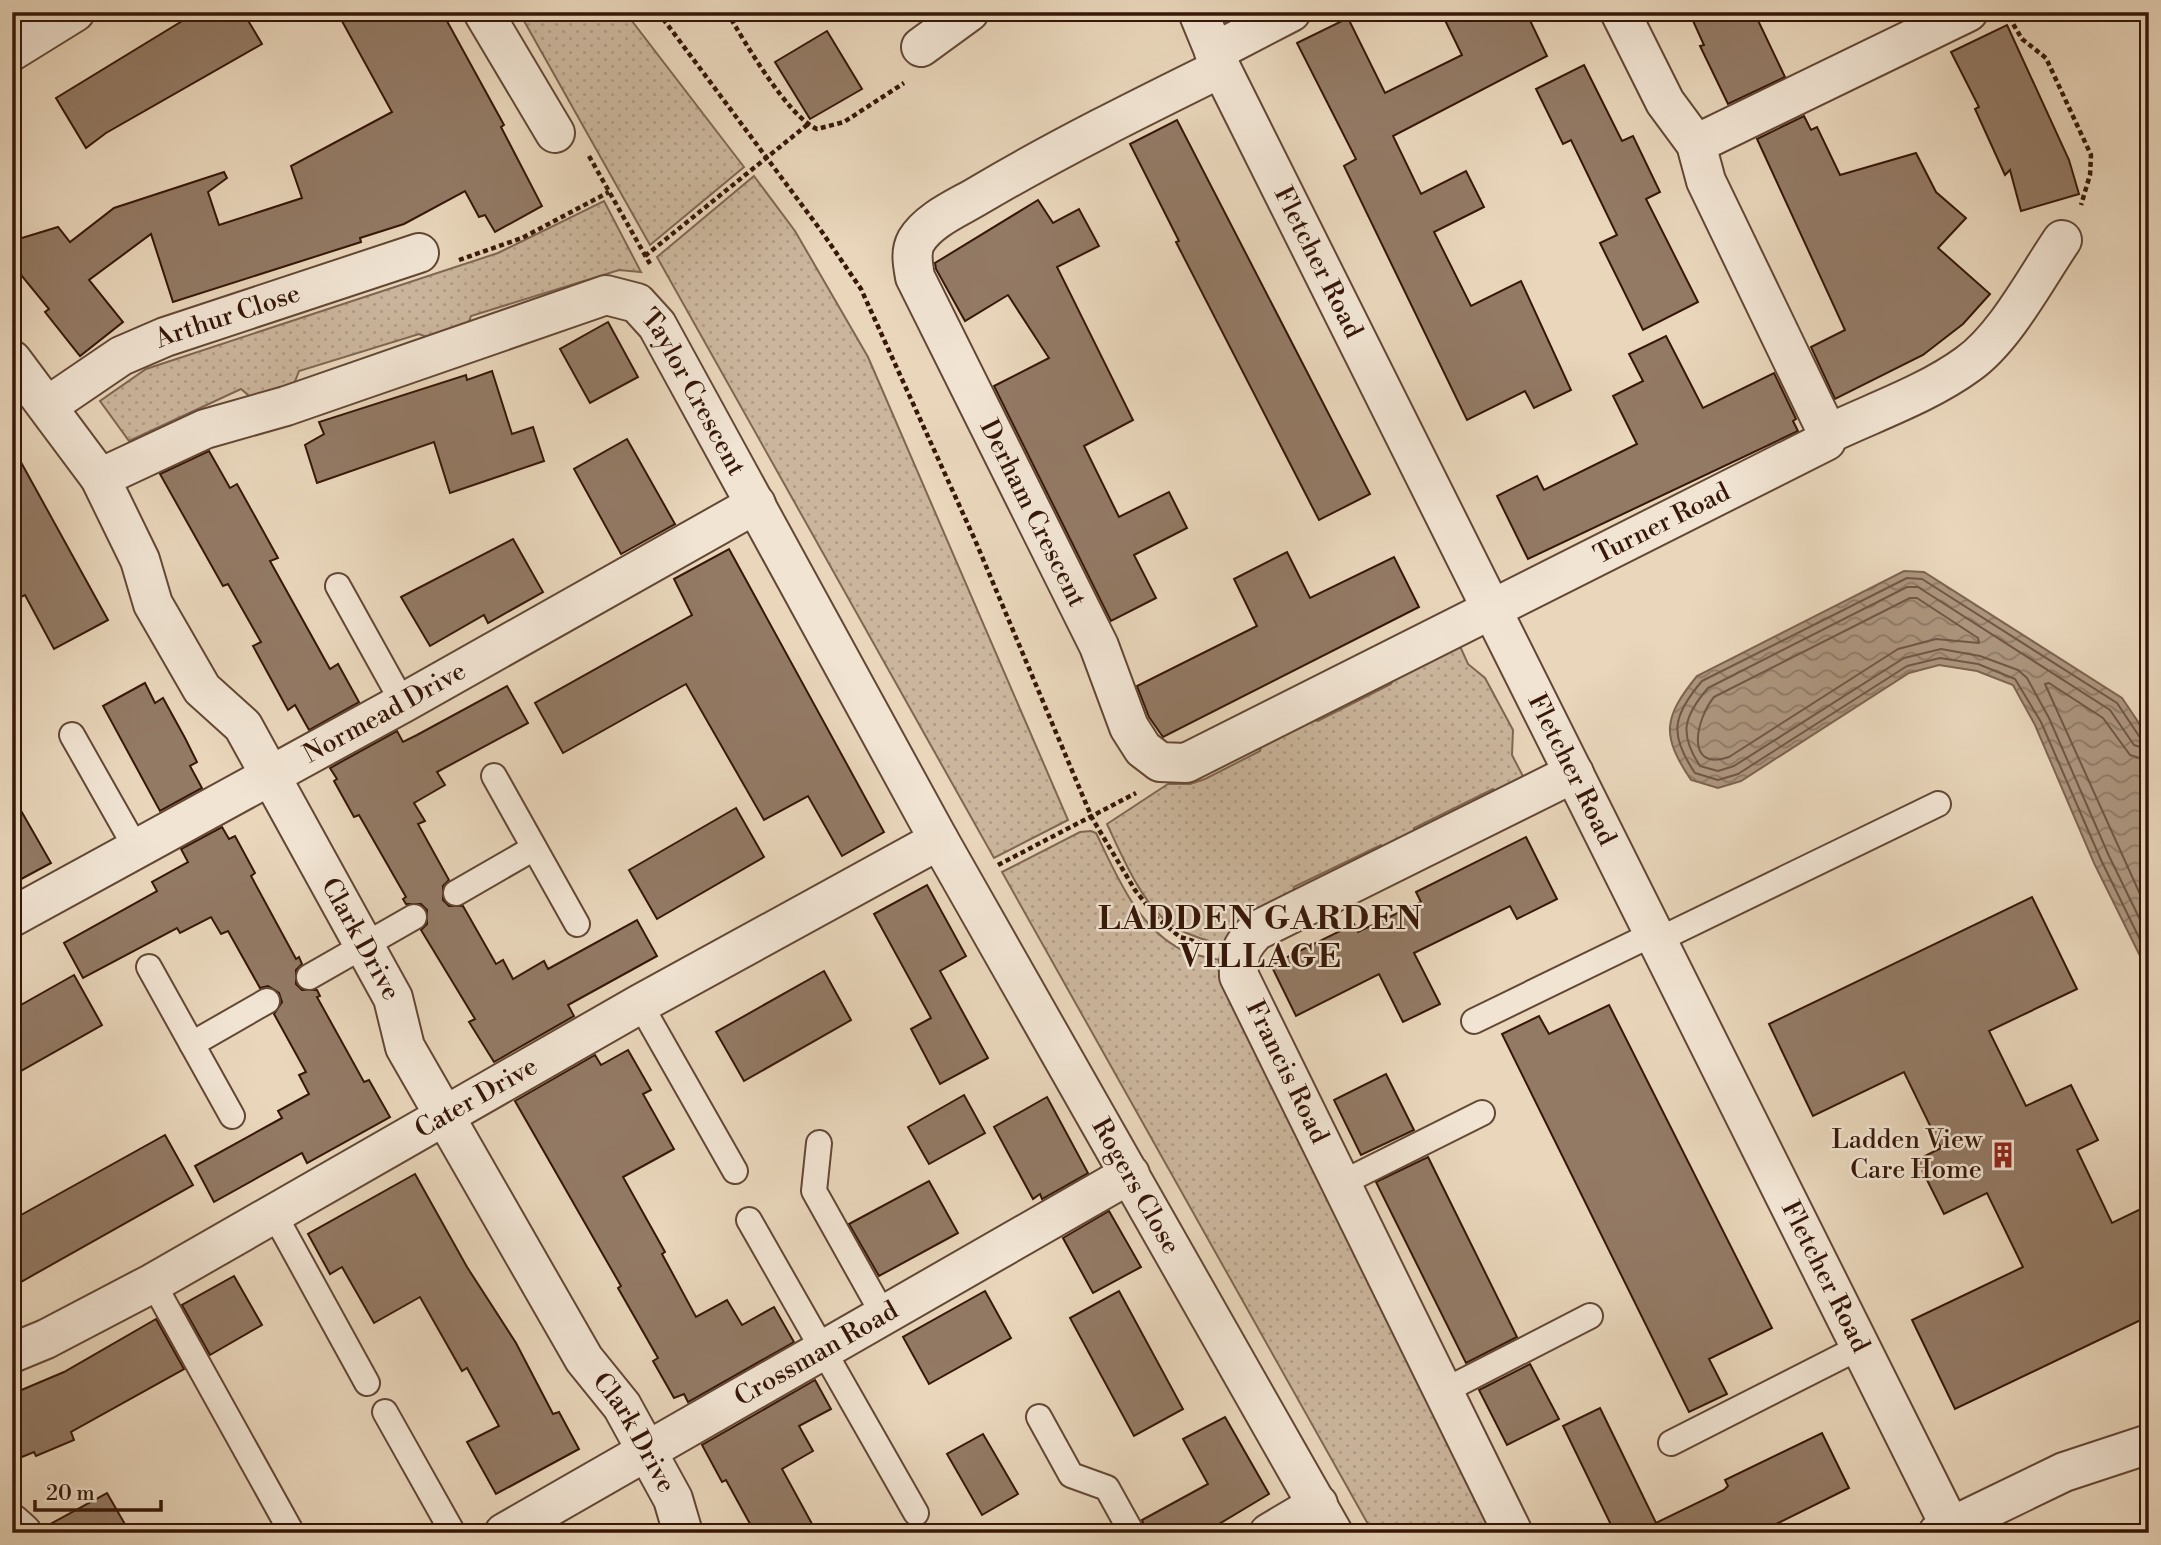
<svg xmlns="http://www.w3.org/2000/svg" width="2161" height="1545" viewBox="0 0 2161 1545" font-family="'Libre Bodoni',serif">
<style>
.grass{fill:url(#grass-dots);stroke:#806652;stroke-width:2}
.water{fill:url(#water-waves);stroke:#7d634f;stroke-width:2}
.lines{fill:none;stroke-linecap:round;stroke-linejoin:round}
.shore{stroke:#715643;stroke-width:2}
.building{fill:#937a65;stroke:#361708;stroke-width:2}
.lane-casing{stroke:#634735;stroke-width:28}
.street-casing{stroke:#634735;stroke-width:42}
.path{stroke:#361708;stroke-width:4.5;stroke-dasharray:5 3.5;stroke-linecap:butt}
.lane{stroke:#f1e4d3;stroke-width:24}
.street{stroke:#f1e4d3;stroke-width:38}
.labels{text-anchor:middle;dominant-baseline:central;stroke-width:5;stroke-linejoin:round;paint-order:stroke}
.street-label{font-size:26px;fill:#361708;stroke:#f1e4d3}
.poi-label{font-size:26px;fill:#361708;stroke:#f1e4d3;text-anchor:end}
.district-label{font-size:33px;font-weight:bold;letter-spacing:2px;fill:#361708;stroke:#f1e4d3}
</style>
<defs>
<pattern id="grass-dots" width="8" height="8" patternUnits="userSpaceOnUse" patternTransform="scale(1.75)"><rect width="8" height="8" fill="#cbb69d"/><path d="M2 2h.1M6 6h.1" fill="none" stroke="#af9c86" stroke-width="1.8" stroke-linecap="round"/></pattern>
<pattern id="water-waves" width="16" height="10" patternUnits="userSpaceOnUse" patternTransform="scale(1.75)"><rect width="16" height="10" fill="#ac957e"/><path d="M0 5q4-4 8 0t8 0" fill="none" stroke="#8d7965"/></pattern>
</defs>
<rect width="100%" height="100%" fill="#e9d6bb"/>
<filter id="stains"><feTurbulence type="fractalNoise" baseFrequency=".00286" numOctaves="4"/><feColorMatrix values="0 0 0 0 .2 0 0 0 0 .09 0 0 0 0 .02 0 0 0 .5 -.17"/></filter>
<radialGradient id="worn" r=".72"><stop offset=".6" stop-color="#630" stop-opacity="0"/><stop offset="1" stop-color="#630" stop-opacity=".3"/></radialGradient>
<g class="grass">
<polygon points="519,12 625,12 744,167 650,245"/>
<polygon points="754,176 795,231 868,357 1068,820 994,858 657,257"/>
<polygon points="604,201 641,272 619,270 471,316 466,330 437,341 419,334 299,371 294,384 254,400 241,389 129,441 100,401 146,369 498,253"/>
<path d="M1459,644L1468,664L1485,678L1513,730L1512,755L1529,788L1503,800L1493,789L1414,828V835L1386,849L1381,845L1294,887L1293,895L1228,946C1210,942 1193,937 1176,928C1144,910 1122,856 1107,824L1168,784H1190L1205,779L1260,751L1264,735L1300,716L1318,721L1391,684L1396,673Z"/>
<path d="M1091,831L1096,833C1117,876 1137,927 1182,950C1195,956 1211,958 1225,961L1502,1533H1373L1002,872L1080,832Z"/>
</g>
<path class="water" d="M1904,571L1924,572L2122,698L2149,738V974L2094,863L2035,725L2013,685L1977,671L1939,665L1909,673L1741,781L1718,788L1691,780C1661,735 1663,718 1697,676Z"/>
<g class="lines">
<g class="shore">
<path d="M1910,598H1917L1978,638L1979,643L1936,639L1898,649L1729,757C1684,772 1696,719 1714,697Z"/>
<path d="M2149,741L2141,739L2117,703L1922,579L1907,578L1702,681C1672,716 1669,735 1695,773L1718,780L1738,774L1907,666L1940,658L1978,664L2015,679L2041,722L2101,860L2149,958"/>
<path d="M2149,750L2134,745L2110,710L1918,587H1907L1708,688C1683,717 1679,734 1700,766L1718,771L1734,766L1904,658L1941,649L1980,656L2018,670L2027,678L2049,718L2109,856L2149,938"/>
<polyline points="2149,761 2130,755 2103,718 2049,683 2045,684 2149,914"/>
</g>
</g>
<g class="building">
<polygon points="197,12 243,12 262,44 106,133 86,148 56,98"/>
<polygon points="337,12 442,12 504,125 501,127 542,206 495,232 485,215 479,217 465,191 404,224 360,238 361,242 173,302 151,234 89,280 123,322 80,356 45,312 49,309 12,264 12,241 58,227 70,242 114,208 224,172 227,178 208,192 219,225 302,198 291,166 392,112"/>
<polygon points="1441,12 1526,12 1547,56 1393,136 1421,194 1466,171 1484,207 1434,232 1471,306 1521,281 1571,390 1534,408 1525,391 1467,420 1344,166 1356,159 1297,43 1348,18 1385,93 1462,55"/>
<polygon points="1689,12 1754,12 1785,77 1728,104 1700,46 1704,45"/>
<polygon points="2007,25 2069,160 2079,194 2021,211 2010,170 2005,175 1975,109 1979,107 1951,52"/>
<polygon points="827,31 862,89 810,119 775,62"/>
<polygon points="1584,65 1622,141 1633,136 1660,192 1646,199 1698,302 1643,330 1600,243 1617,235 1571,140 1563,144 1536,89"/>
<polygon points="1804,116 1811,130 1817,127 1840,175 1916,153 1936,192 1966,218 1938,248 1990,294 1963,324 1923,355 1835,399 1811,347 1845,330 1757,139"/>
<polygon points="1177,120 1370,494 1319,520 1176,242 1179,241 1130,144"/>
<polygon points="1038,200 1053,223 1079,209 1099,246 1057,267 1133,420 1084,446 1119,517 1169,492 1187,528 1134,555 1156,598 1111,621 994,386 1049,358 1008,295 965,321 936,269 935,263"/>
<polygon points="608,322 638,377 590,403 560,349"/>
<polygon points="1666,336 1703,408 1774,373 1796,419 1793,421 1798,431 1528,559 1497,496 1537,476 1544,490 1637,444 1613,396 1643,381 1629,354"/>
<polygon points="492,371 512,434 533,427 544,461 450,493 434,442 317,483 305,445 324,434 319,422 466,375 467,380"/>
<polygon points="627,439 675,524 621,554 574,469"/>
<polygon points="12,446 108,620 54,649 25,595 12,601"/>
<polygon points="209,451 230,488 237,484 278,558 270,561 330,669 338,664 359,702 309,730 295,705 288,710 253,646 261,642 228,584 223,586 160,474"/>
<polygon points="513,539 543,592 488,623 484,615 430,646 401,597"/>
<polygon points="729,549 884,832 842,856 808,796 764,820 686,684 563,753 535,703 692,615 674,579"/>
<polygon points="1287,552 1310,598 1394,557 1419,607 1163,737 1149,717 1137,686 1257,626 1234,579"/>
<polygon points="145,683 155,703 163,698 185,738 197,762 190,766 202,788 160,811 103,706"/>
<polygon points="507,686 528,723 437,772 445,785 414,803 425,821 418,824 449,880 443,886 443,900 449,906 463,906 496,964 503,960 513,979 544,961 548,969 637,920 657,956 568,1005 574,1016 494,1062 469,1022 475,1019 421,930 427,924 427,910 421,904 406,904 403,899 406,897 359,815 354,817 334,781 337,779 330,768 397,731 403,742 417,735"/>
<polygon points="12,795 51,863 12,884"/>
<polygon points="736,808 764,857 657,919 629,870"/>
<polygon points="222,827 229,839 235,836 255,873 251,876 296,959 299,957 302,964 296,970 296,984 302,990 317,990 320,996 317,997 364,1082 369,1080 390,1117 307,1163 302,1153 214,1202 195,1166 282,1118 278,1111 309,1094 299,1075 306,1072 274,1014 282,1002 279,993 268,986 260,988 228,931 221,934 211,917 180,933 177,928 83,978 64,943 157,891 152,882 188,862 181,849"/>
<polygon points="1526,837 1557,899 1517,919 1510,906 1414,953 1440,1004 1403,1022 1379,974 1296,1016 1271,965 1354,924 1358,932 1421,902 1416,892"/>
<polygon points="927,885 966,956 940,971 988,1058 940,1084 911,1029 931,1018 874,914"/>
<polygon points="2032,897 2077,989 1989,1031 2026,1106 2071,1085 2098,1140 2077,1150 2112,1223 2149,1205 2149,1316 1955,1409 1912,1320 2023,1267 1987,1193 1944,1214 1917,1160 1941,1148 1904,1072 1813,1116 1769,1024"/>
<polygon points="824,971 851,1020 744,1081 716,1032"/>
<polygon points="74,975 102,1025 12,1076 12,1010"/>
<polygon points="1609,1005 1772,1328 1709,1359 1727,1394 1689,1412 1502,1034 1539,1016 1549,1034"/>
<polygon points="628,1050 651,1090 643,1094 674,1149 623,1177 665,1252 662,1254 696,1317 727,1300 742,1325 774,1307 794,1342 688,1402 684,1394 674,1398 653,1361 658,1358 618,1288 621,1286 515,1101 595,1055 601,1065"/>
<polygon points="1386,1074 1414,1130 1361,1155 1334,1100"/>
<polygon points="964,1095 985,1133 929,1164 908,1127"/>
<polygon points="1047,1097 1088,1173 1042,1199 1040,1194 1033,1199 994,1127"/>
<polygon points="165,1135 193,1185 12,1287 12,1220"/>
<polygon points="1428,1157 1517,1337 1466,1363 1376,1182"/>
<polygon points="415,1174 467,1267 516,1343 553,1414 559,1412 579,1449 496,1494 467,1442 499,1426 467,1368 462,1371 420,1297 374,1323 342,1267 330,1274 308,1234"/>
<polygon points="929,1181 958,1233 879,1276 849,1224"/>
<polygon points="1109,1211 1141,1267 1093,1293 1063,1238"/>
<polygon points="234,1276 262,1325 210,1355 182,1305"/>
<polygon points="985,1291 1011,1338 929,1384 903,1337"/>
<polygon points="1119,1291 1183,1409 1134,1436 1070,1318"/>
<polygon points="156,1319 184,1369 71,1432 74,1440 36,1456 34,1452 12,1461 12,1394 64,1372"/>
<polygon points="1530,1364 1559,1419 1507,1445 1479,1390"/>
<polygon points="815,1380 831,1409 799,1426 813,1451 782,1469 817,1533 755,1533 726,1480 722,1482 702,1445"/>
<polygon points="1600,1408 1656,1523 1724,1490 1728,1486 1725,1480 1822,1433 1849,1488 1758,1533 1615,1533 1563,1426"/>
<polygon points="1225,1417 1269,1494 1204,1533 1147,1533 1142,1520 1208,1484 1183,1439"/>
<polygon points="983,1434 1018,1494 982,1515 947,1454"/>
<polygon points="107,1493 130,1533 43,1533 43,1528"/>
</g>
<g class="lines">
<g class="lane-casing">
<g id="lane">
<polyline points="338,586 403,703"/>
<polyline points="72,735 136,848"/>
<polyline points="494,776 577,924"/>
<polyline points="456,893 534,848"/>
<polyline points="1658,940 1938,804"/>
<polyline points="149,967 232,1116"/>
<polyline points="309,977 414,917"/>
<polyline points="640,1004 735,1171"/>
<polyline points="1474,1021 1655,933"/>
<polyline points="192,1044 267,1001"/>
<polyline points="819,1143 814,1191 884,1316"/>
<polyline points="1342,1183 1482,1113"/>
<polyline points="274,1214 367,1383"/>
<polyline points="749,1220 916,1513"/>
<polyline points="153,1283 292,1533"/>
<polyline points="1444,1391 1590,1316"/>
<polyline points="385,1412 453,1533"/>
<polyline points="1039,1417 1071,1475 1107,1488 1132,1533"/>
<polyline points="1671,1443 1862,1346"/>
</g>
</g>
<g class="street-casing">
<g id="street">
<polyline points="483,12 555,133"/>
<path id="s1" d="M1198,12L1221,68L1950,1526"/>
<polyline points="921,47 969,12"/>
<polyline points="12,51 75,12"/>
<polyline points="1214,52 1291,12"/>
<path id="s2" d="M1221,68C1140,108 1059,148 981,194C960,207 929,219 916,241C910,252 913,265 915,277L1099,646L1129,727L1143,749L1160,762L1186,763L1826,441L1828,434L1706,181L1696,144L1665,102L1620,12"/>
<polyline points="1696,144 1968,12"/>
<path id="s3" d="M12,360L100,478L140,560L153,604L202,689L243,726L393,998L405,1047L584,1359L622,1406L673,1499L683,1533"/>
<path id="s4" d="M49,405L121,356L165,337L419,253"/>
<path d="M1828,434C1874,412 1927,394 1968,364C2005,338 2036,278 2062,240"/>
<path id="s5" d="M100,478L205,429L286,406L606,295L637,303L657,325L939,840L1333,1533"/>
<path id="s6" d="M12,917L403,703L756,504"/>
<path id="s7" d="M12,1353L46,1339L153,1283L640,1004L939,840"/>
<polyline points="12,1524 22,1533"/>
<path id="s8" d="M504,1533L1130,1174"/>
<polyline points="1269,1533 1318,1504"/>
<path d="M1513,1533L1239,976C1238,955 1241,946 1256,931L1574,773"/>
<polyline points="1938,1533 2064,1472 2149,1444"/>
</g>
</g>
<g class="path">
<polyline points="658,12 822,232 861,289 975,540 1092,818 1135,890 1157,918 1180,937 1203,944"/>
<path d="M727,12C744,41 788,117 817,129L844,122L904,83"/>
<polyline points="2009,17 2022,39 2046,58 2091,155 2090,175 2081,205"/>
<polyline points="589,156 650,264"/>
<polyline points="645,256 807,125"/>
<polyline points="459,260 522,238 609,192"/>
<polyline points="2143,424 2149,404"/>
<polyline points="998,865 1136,793"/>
</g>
<use href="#lane" class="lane"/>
<use href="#street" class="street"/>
</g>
<defs>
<g id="building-bare" transform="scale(2.1)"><path d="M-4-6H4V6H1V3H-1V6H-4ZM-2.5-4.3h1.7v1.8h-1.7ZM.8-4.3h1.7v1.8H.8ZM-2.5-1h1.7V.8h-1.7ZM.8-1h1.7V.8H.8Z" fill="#8f2418" stroke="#f1e4d3" stroke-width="2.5" paint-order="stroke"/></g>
</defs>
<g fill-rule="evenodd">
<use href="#building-bare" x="2003" y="1155"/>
</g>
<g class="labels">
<g class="street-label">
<text stroke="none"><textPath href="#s1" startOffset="278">Fletcher Road</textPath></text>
<text stroke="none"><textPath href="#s4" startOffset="201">Arthur Close</textPath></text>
<text stroke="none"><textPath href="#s5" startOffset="677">Taylor Crescent</textPath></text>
<text stroke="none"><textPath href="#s2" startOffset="653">Derham Crescent</textPath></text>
<text stroke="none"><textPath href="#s2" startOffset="1494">Turner Road</textPath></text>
<text stroke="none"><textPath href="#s6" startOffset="425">Normead Drive</textPath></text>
<text stroke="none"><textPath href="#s1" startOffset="845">Fletcher Road</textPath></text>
<text stroke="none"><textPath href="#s3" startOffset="681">Clark Drive</textPath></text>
<text transform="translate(1287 1072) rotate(64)">Francis Road</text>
<text stroke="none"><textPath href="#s7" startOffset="530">Cater Drive</textPath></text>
<text stroke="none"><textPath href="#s5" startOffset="1586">Rogers Close</textPath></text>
<text stroke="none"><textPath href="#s1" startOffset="1412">Fletcher Road</textPath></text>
<text stroke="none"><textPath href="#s8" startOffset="360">Crossman Road</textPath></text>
<text stroke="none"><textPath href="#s3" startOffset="1248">Clark Drive</textPath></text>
</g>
<g class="poi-label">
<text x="1982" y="1140">Ladden View<tspan x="1982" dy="30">Care Home</tspan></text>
</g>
<g class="district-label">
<text x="1261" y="919">LADDEN GARDEN<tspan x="1261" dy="38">VILLAGE</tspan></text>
</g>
</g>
<rect width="2161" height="1545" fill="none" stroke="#e9d6bb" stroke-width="42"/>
<rect x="14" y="14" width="2133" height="1517" fill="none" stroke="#361708" stroke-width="3.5"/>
<rect x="21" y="21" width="2119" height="1503" fill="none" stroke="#361708" stroke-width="2"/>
<path d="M35 1500v10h126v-10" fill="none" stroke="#361708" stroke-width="3.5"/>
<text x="46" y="1500" font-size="21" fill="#361708" stroke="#f1e4d3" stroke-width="5" paint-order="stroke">20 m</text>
<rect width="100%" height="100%" filter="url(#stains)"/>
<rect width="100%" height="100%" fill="url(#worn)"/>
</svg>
